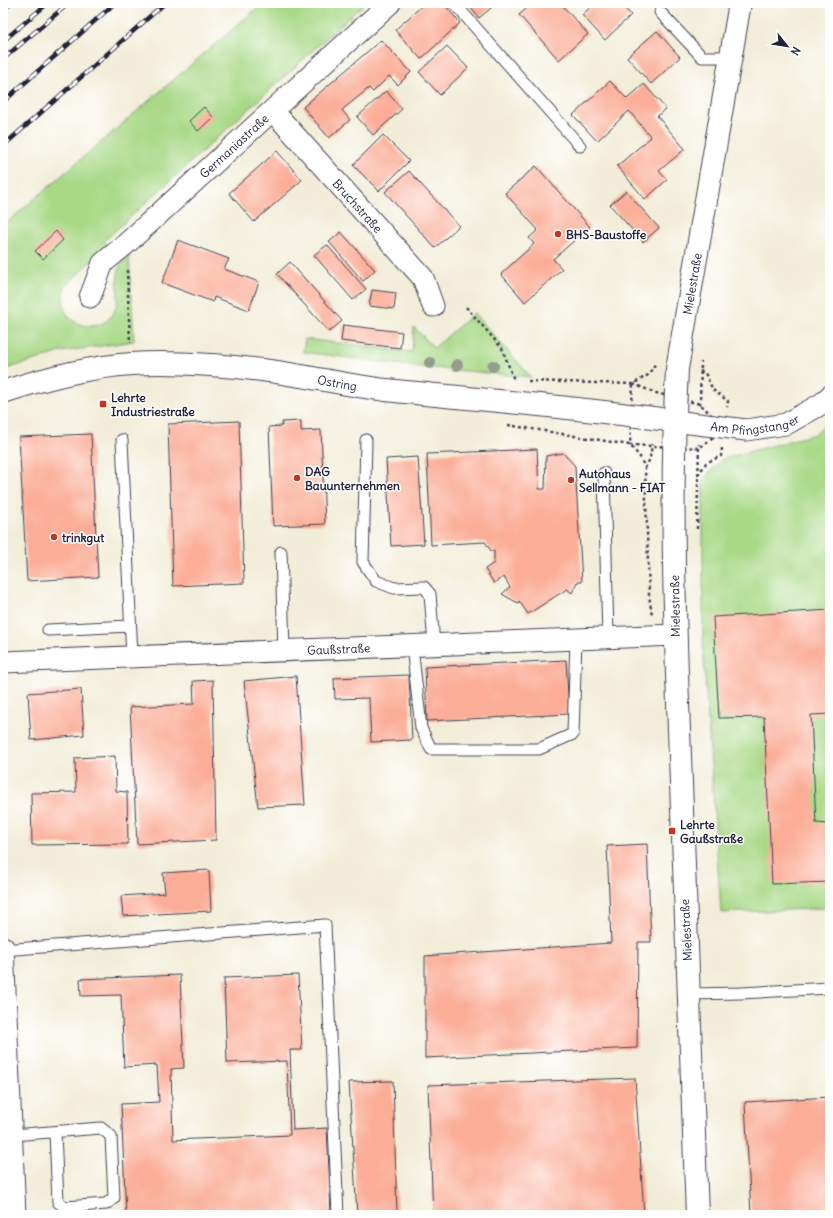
<svg xmlns="http://www.w3.org/2000/svg" width="833" height="1218" viewBox="0 0 833 1218" font-family="Delius,sans-serif">
<style>
.green{fill:#a9d987;stroke:#667e61}
.building{fill:#fbad97}
.lines{fill:none;stroke-linecap:round;stroke-linejoin:round}
.service-casing{stroke:#414053;stroke-width:13}
.minor-casing{stroke:#414053;stroke-width:23}
.tertiary-casing{stroke:#414053;stroke-width:24}
.path{stroke:#414053;stroke-width:2.5;stroke-dasharray:3 3;stroke-linecap:butt}
.service{stroke:#fff;stroke-width:11}
.minor{stroke:#fff;stroke-width:21}
.tertiary{stroke:#fff;stroke-width:22}
.rail-casing{stroke:#22223b;stroke-width:4.5}
.rail{stroke:#fff;stroke-width:3;stroke-dasharray:9;stroke-linecap:butt}
.tree{fill:#969c8e}
.poi-dot{fill:#c8321e;stroke:#fff;stroke-width:1.5}
.labels{text-anchor:middle;dominant-baseline:central;stroke-width:3;stroke-linejoin:round;paint-order:stroke}
.street-label{font-size:12px;fill:#22223b;stroke:#fff}
.poi-label{font-size:12px;font-weight:bold;fill:#22223b;stroke:#fff;text-anchor:start}
</style>
<rect width="100%" height="100%" fill="#fff"/>
<filter id="ink" filterUnits="userSpaceOnUse"><feTurbulence type="fractalNoise" baseFrequency=".025" numOctaves="2"/><feDisplacementMap in="SourceGraphic" scale="8" xChannelSelector="R" yChannelSelector="G"/><feConvolveMatrix kernelMatrix="1 2 1 2 8 2 1 2 1" color-interpolation-filters="sRGB"/></filter>
<filter id="wash" filterUnits="userSpaceOnUse"><feTurbulence type="fractalNoise" baseFrequency=".012" numOctaves="4" result="noise"/><feDisplacementMap in="SourceGraphic" scale="16" xChannelSelector="R" yChannelSelector="G"/><feGaussianBlur stdDeviation="0.9" result="paint"/><feColorMatrix in="noise" values="0 0 0 0 0 0 0 0 0 0 0 0 0 0 0 0 0 1.4 0 .05"/><feComposite in="paint" operator="in"/></filter>
<g filter="url(#wash)">
<rect width="100%" height="100%" fill="#f2edd8"/>
<g class="green">
<path d="M263,3H365L104,241L108,246L65,286C63,292 62,299 64,307C69,328 100,333 112,315C126,296 107,274 129,253L134,341L61,352L3,370V226Z"/>
<polygon points="474,313 531,377 411,366 303,352 305,339 412,352 414,327 434,348"/>
<polygon points="830,421 830,908 721,913 703,647 703,479 722,459 815,434"/>
</g>
<g id="blocks">
<g class="building">
<polygon points="425,3 443,3 460,23 421,59 395,30"/>
<polygon points="467,3 497,3 479,18"/>
<polygon points="533,3 560,3 588,34 559,60 519,15"/>
<polygon points="595,3 620,3 631,15 605,40 582,15"/>
<polygon points="657,31 680,57 651,84 627,57"/>
<polygon points="381,40 411,72 398,85 389,76 373,92 369,88 342,110 350,120 329,138 303,107"/>
<polygon points="447,46 468,68 440,95 419,72"/>
<polygon points="610,81 627,99 644,84 666,109 657,116 685,149 659,171 667,180 645,199 617,166 651,137 629,111 597,141 573,115"/>
<polygon points="386,91 402,109 373,135 357,117"/>
<polygon points="204,107 213,117 198,131 189,121"/>
<polygon points="383,135 409,161 379,191 353,165"/>
<polygon points="277,151 302,180 254,222 229,193"/>
<polygon points="536,166 590,227 553,259 562,269 525,302 501,274 534,244 529,238 538,230 505,193"/>
<polygon points="409,171 459,226 435,248 385,192"/>
<polygon points="626,191 659,228 643,242 610,205"/>
<polygon points="56,231 63,240 43,259 35,251"/>
<polygon points="341,232 375,270 363,281 329,242"/>
<polygon points="178,240 229,259 224,269 259,282 249,310 214,297 213,302 162,283"/>
<polygon points="327,245 366,289 353,300 314,255"/>
<polygon points="290,262 342,321 329,332 277,274"/>
<polygon points="372,290 396,293 394,309 369,306"/>
<polygon points="343,325 402,332 400,348 341,341"/>
<polygon points="239,421 244,583 173,586 168,424"/>
<polygon points="301,421 301,431 321,430 325,524 273,526 269,427 282,426 282,422"/>
<polygon points="91,434 98,577 27,581 19,437"/>
<polygon points="537,449 539,489 545,489 546,456 563,453 575,466 582,582 577,582 572,593 567,589 528,614 519,601 518,603 502,594 510,587 504,577 494,583 485,569 494,563 494,551 491,551 485,542 431,545 427,454"/>
<polygon points="418,457 424,544 391,546 386,459"/>
<polygon points="830,610 830,714 811,715 816,823 830,824 830,882 772,884 764,717 719,718 713,617"/>
<polygon points="566,660 569,714 427,721 425,667"/>
<polygon points="409,675 412,740 371,742 369,698 335,699 334,678"/>
<polygon points="296,676 305,805 258,807 244,681"/>
<polygon points="213,680 216,840 137,844 130,707 194,704 193,681"/>
<polygon points="81,689 84,735 31,740 28,693"/>
<polygon points="115,756 116,791 127,792 128,844 32,845 31,793 76,792 75,758"/>
<polygon points="647,844 651,942 638,942 637,1048 425,1058 425,956 611,943 607,846"/>
<polygon points="209,870 211,911 123,916 121,896 165,893 163,873"/>
<polygon points="180,975 184,1068 171,1069 173,1140 290,1135 287,1061 227,1063 224,978 298,975 302,1050 290,1050 293,1130 327,1128 331,1215 126,1215 121,1104 159,1102 157,1065 124,1067 121,995 81,996 80,979"/>
<polygon points="635,1078 644,1215 433,1215 428,1085"/>
<polygon points="393,1081 397,1215 357,1215 349,1082"/>
<polygon points="830,1097 830,1215 751,1215 745,1102"/>
</g>
</g>
</g>
<g filter="url(#ink)">
<use href="#blocks" fill-opacity="0" stroke="#414053" stroke-width="1"/>
<g class="lines">
<g class="service-casing">
<g id="service">
<polyline points="454,3 580,146"/>
<polyline points="660,12 702,57 730,57"/>
<polyline points="122,440 132,657"/>
<polyline points="366,440 363,562 376,581 394,588 424,587 430,594 434,645"/>
<polyline points="604,473 608,638"/>
<polyline points="281,552 284,651"/>
<polyline points="48,630 130,626"/>
<polyline points="412,646 421,728 431,749 539,749 573,734 576,639"/>
<polyline points="3,950 325,925 338,1215"/>
<polyline points="690,994 741,993 830,988"/>
<polyline points="12,1135 101,1128 111,1136 114,1198 106,1204 65,1207 58,1202 55,1132"/>
</g>
</g>
<g class="minor-casing">
<g id="minor">
<path id="s1" d="M273,111L423,278L433,306"/>
<path id="s2" d="M90,297L103,263L126,244L390,3"/>
<path id="s3" d="M674,421L746,430L786,424L823,403L830,396"/>
<path id="s4" d="M3,662L675,635"/>
<polyline points="3,947 15,1215"/>
</g>
</g>
<g class="tertiary-casing">
<g id="tertiary">
<path id="s5" d="M3,392C45,378 88,367 132,364C175,361 219,365 262,370C303,375 344,385 386,390C482,400 578,407 674,421"/>
<path id="s6" d="M697,1215C692,1062 685,909 680,756C675,627 670,498 677,369L740,3"/>
</g>
</g>
<g class="path">
<polyline points="127,270 130,343"/>
<polyline points="466,307 502,348 514,380"/>
<polyline points="700,371 705,373 713,390 728,401 727,407"/>
<polyline points="528,381 633,384 648,375 656,363"/>
<polygon points="633,384 656,393 700,404 725,428 699,448 630,445"/>
<polyline points="700,405 701,362"/>
<polyline points="508,425 630,445 640,457 645,468 649,595 652,615"/>
<polyline points="645,468 650,459 652,444"/>
<polyline points="698,475 706,463 721,456 722,448"/>
<polyline points="697,529 699,444"/>
</g>
<use href="#service" class="service"/>
<use href="#minor" class="minor"/>
<use href="#tertiary" class="tertiary"/>
<g class="rail-casing">
<g id="rail">
<polyline points="3,10 11,3"/>
<polyline points="3,41 48,3"/>
<polyline points="3,59 69,3"/>
<polyline points="3,102 115,3"/>
<polyline points="3,146 165,3"/>
</g>
</g>
<use href="#rail" class="rail"/>
</g>
<g class="tree">
<circle cx="430" cy="363" r="6"/>
<circle cx="457" cy="365" r="6"/>
<circle cx="493" cy="366" r="6"/>
</g>
</g>
<g class="poi-dot">
<circle cx="558" cy="234" r="4"/>
<rect x="99" y="400" width="8" height="8" rx="2"/>
<circle cx="297" cy="478" r="4"/>
<circle cx="571" cy="480" r="4"/>
<circle cx="54" cy="537" r="4"/>
<rect x="668" y="827" width="8" height="8" rx="2"/>
</g>
<g class="labels">
<g class="street-label">
<text stroke="none"><textPath href="#s2" startOffset="212">Germaniastraße</textPath></text>
<text stroke="none"><textPath href="#s1" startOffset="127">Bruchstraße</textPath></text>
<text stroke="none"><textPath href="#s6" startOffset="933">Mielestraße</textPath></text>
<text stroke="none"><textPath href="#s5" startOffset="339">Ostring</textPath></text>
<text stroke="none"><textPath href="#s3" startOffset="82">Am Pfingstanger</textPath></text>
<text transform="translate(675 606) rotate(-91)">Mielestraße</text>
<text stroke="none"><textPath href="#s4" startOffset="336">Gaußstraße</textPath></text>
<text transform="translate(686 930) rotate(-93)">Mielestraße</text>
</g>
<g class="poi-label">
<text x="566" y="234">BHS-Baustoffe</text>
<text x="111" y="397">Lehrte<tspan x="111" dy="14">Industriestraße</tspan></text>
<text x="305" y="471">DAG<tspan x="305" dy="14">Bauunternehmen</tspan></text>
<text x="579" y="473">Autohaus<tspan x="579" dy="14">Sellmann - FIAT</tspan></text>
<text x="62" y="537">trinkgut</text>
<text x="680" y="824">Lehrte<tspan x="680" dy="14">Gaußstraße</tspan></text>
</g>
</g>
<rect width="833" height="1218" fill="none" stroke="#fff" stroke-width="16"/>
<g transform="translate(787 46) rotate(120)" stroke="#ffffff" stroke-width="3" paint-order="stroke">
<path d="M0-3L7 15L0 10L-7 15Z" fill="#22223b"/>
<text y="-6" font-size="11" font-weight="bold" text-anchor="middle" fill="#22223b">N</text>
</g>
</svg>
